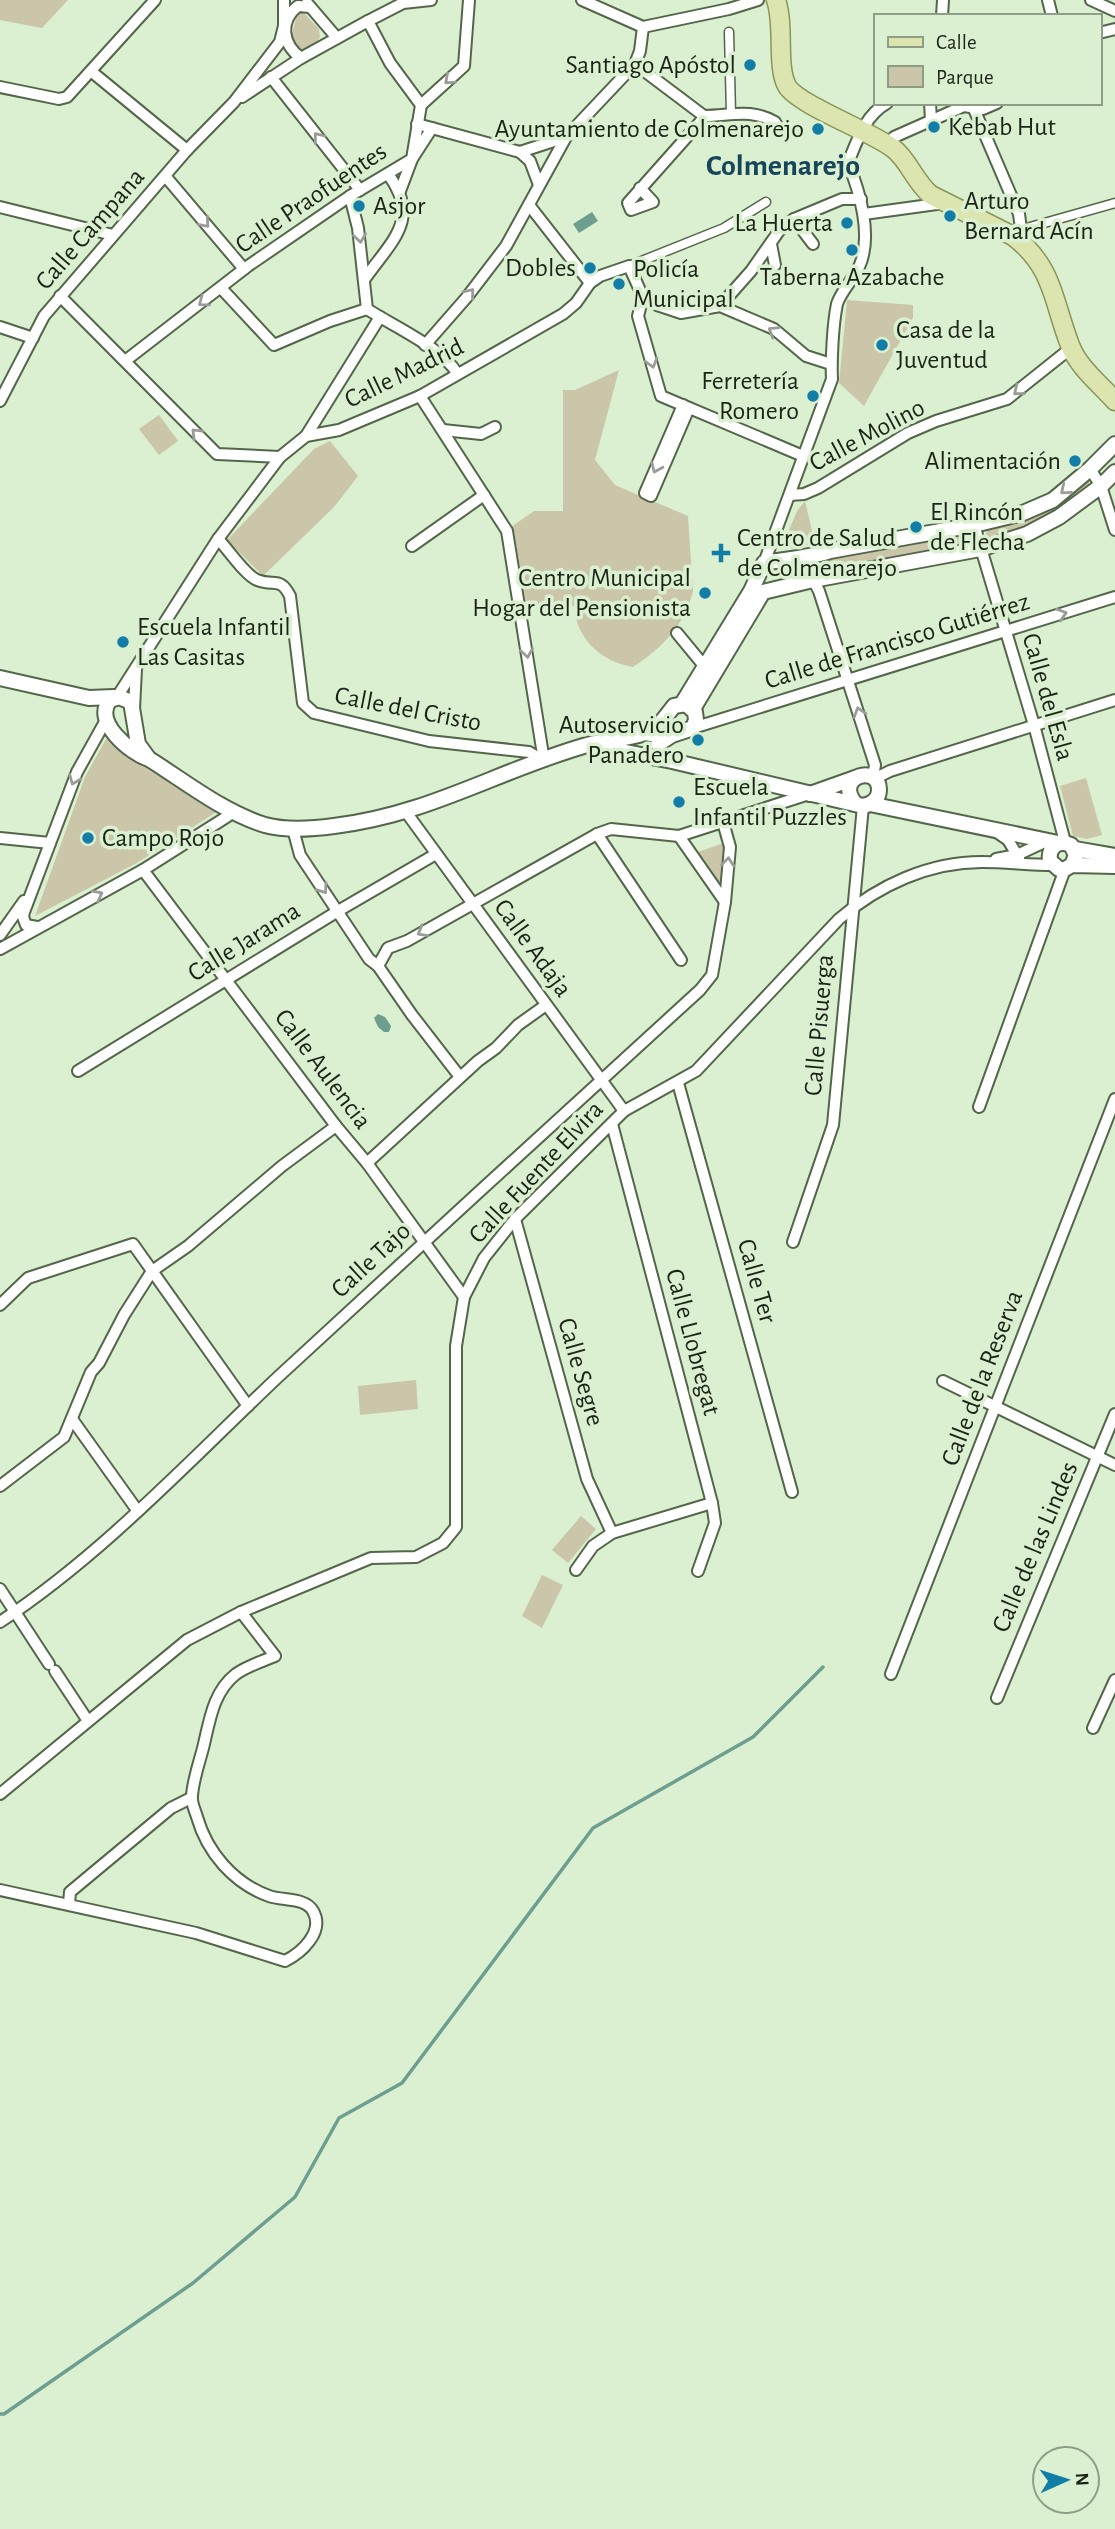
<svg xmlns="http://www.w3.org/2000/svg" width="1115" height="2529" viewBox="0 0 1115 2529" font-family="'Alegreya Sans',sans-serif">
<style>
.green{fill:#cbc6a9}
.water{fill:#6e9e90}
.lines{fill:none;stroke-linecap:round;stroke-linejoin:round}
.stream{stroke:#6e9e90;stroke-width:3.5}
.pedestrian-casing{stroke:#53664a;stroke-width:11}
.minor-casing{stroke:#53664a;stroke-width:14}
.tertiary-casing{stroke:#53664a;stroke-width:18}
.primary-casing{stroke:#899659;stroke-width:21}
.pedestrian{stroke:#fff;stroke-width:8}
.minor{stroke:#fff;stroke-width:10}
.tertiary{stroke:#fff;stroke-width:14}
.primary{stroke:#dce5b0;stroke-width:18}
.oneway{stroke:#999c97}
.poi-dot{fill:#127ea7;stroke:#daf0d0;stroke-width:2.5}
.labels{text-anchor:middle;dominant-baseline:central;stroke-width:7;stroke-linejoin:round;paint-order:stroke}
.poi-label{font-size:26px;fill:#1c2418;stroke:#daf0d0;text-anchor:start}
.street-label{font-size:26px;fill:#1c2418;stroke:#daf0d0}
.quarter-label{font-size:30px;font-weight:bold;fill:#174559;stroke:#daf0d0}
</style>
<rect width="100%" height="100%" fill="#daf0d0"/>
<g class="green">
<polygon points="0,0 68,0 42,28 0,20"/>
<polygon points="303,12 319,29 320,37 316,43 300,51 293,46 292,34 297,14"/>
<polygon points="847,300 913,305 913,318 864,406 839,383"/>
<path d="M619,370L595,460L615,485L688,516L693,591C685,625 661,649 633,667C602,662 576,639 574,606L527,609L514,531L511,527L534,511H563V390H575Z"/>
<polygon points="159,415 178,441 159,455 139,429"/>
<polygon points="330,441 358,476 335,506 263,576 227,540 314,449"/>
<path d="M1089,481V486C1057,510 1030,525 992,539L986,535L987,530L990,527L1055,505Z"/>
<polygon points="805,501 815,544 781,549 797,511"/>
<polygon points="966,533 970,540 966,546 824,572 819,567 821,560"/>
<polygon points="799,564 805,569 803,574 800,576 774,581 768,576 771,569"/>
<polygon points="110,738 148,770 218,811 135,864 35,916 85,777 106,739"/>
<polygon points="1086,778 1102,835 1087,839 1073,836 1060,786"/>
<polygon points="724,843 720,883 698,852"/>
<polygon points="416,1380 418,1409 360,1415 358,1386"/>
<polygon points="581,1516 596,1529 568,1563 552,1550"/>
<polygon points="542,1575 563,1585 542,1628 522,1616"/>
</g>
<g class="water">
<polygon points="592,212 598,221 579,233 573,224"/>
<polygon points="378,1014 385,1017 391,1026 389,1032 384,1032 378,1027 374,1018"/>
</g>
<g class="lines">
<polyline class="stream" points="0,2414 4,2414 193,2283 295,2197 339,2118 402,2083 593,1828 753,1737 823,1667"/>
<g class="pedestrian-casing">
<g id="pedestrian">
<polyline points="729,32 731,114"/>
<polyline points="775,122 787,132"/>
<polyline points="1030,227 1115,203"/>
<polyline points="629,266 724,228 766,202"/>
</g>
</g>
<g class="minor-casing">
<g id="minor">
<polyline points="582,0 643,27 729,9 758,0"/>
<polyline points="1048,0 1052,16"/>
<polyline points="1091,0 1115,11"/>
<polyline points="307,3 337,38"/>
<polyline points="942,16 943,0"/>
<polyline points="1099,33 1115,29"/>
<path d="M301,58C282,44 279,21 298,6L310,7"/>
<path d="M635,64L704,116C730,116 751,108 775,122"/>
<polyline points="92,72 187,150"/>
<polyline points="271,77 360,190"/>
<polyline points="0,87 59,99 67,97 155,0"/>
<polyline points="242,97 301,58 368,21 403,3 431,0"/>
<polyline points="930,103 931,120"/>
<polyline points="974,103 974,109 1019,214 1023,244"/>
<polyline points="421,105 464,66 469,0"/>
<polyline points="417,124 520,152 530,161 539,185"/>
<polyline points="888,145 894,137 964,106 983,109 997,103"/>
<polyline points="520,152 566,137"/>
<polyline points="166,177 244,269"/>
<polyline points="640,188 653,202 631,210 628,203 701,121 704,116"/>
<polyline points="400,191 412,159 432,128"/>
<path d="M350,196L358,228L367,309C393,326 441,347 457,373"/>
<polyline points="529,205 590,283"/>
<polyline points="0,207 113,235"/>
<polyline points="864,214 944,203"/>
<polyline points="794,219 813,244"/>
<polyline points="771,244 775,265"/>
<path d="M364,280C391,241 422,220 388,174"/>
<polyline points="221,288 274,345 330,321 367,309"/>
<polyline points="60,296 217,454 280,457"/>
<polyline points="643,297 638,316 661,396 803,456"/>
<polyline points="720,306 751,271 779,231 794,219 842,199 861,199"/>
<polyline points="0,327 33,338"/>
<polyline points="425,345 467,297 506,246 566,137 635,64 640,51 643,27"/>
<polyline points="125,361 248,266 350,196 412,159 421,105 390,63 368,21"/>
<polyline points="420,396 507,531 544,761"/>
<polyline points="0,401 44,316 187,150 234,102 280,42 284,26 284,0"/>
<polyline points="683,405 645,493 651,496 689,408"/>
<polyline points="443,430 481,434 495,427"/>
<polyline points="306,436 380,317"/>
<polyline points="1090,469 1101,486 1115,530"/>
<polyline points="790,495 804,494 818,488 908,433 936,421 1007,399 1071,348"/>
<polyline points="974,525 1034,725 1065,842"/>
<path d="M218,539C228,549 245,575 257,580C274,587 280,576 290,596L303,703L314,713L429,741L529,752L544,761"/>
<polyline points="412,546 484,495"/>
<path d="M764,563L832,379C831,360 833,323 837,304C841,291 853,280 859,267C873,237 860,192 848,163C857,141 865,115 887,103"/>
<polyline points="813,580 819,591 875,765 873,778"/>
<polyline points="677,633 705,667"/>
<polyline points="117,697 218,539 280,457 306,436 339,430 420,396 563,314 576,303 590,283 600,276 629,266 643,297 657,305 681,313 720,306 774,329 806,356 831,364"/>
<polyline points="134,709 136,669"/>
<polyline points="693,728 1115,597"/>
<polyline points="874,779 890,771 1115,700"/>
<polyline points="406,812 624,1111"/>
<polyline points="293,829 300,855 369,959 378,966 412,1015 460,1077"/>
<polyline points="995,831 1008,840 1019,858"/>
<polyline points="597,834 681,960"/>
<polyline points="679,836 725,902"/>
<polyline points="0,838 50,843"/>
<polyline points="996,859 1017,855 1049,840"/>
<polyline points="143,870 336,1126 367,1163 464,1297"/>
<polyline points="37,927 26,925 23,917 24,912 77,772 106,720"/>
<polyline points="0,935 24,901"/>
<polyline points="0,949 143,870 228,816 232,810"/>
<polyline points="378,966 388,948 407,941 597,834 611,829 679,836 809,794"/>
<polyline points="78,1071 338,911 436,854"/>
<polyline points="678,1083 792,1492"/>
<polyline points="979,1107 1065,869"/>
<polyline points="612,1124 712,1503 715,1523 698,1571"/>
<polyline points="367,1163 478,1061 496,1048 518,1025 546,1005"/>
<polyline points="515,1219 587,1479 612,1533"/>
<polyline points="793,1242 833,1125 863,806"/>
<polyline points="0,1305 28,1278 133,1244 248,1406"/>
<polyline points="943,1381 1115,1465"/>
<polyline points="72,1419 137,1510"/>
<polyline points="0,1486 64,1437 91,1372 99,1363 124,1315 152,1271 188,1246 282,1166 336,1126"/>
<polyline points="576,1570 593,1546 612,1533 712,1503"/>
<polyline points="0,1589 49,1664"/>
<path d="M0,1622C103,1554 189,1461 278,1377C418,1247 559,1119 700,990L712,975L725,902L730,847L723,822"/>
<polyline points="55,1671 88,1721"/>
<polyline points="891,1674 1115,1099"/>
<polyline points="997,1698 1115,1414"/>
<polyline points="1093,1728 1115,1680"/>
<path d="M0,1794L187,1640L241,1612L371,1558L416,1557L443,1543L456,1527V1346L464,1297L484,1258L515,1219L624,1111L696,1071L839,919C879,885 929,862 982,862C1006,862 1029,865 1053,865"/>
<path d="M0,1890L196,1933L285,1961C301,1953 325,1932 313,1911C305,1897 282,1901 269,1896C233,1883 207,1852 197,1817C195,1810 191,1803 192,1796C193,1779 200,1761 204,1744C210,1718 214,1691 236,1674C247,1666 263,1661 275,1656L241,1612"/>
<polyline points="69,1904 70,1892 171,1808 191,1798"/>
</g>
</g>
<g class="tertiary-casing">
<g id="tertiary">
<polyline points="0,678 89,698 114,697"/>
<path d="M682,704L751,591L764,563C786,559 809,558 830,551L974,525L1023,513L1053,500L1090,469L1115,444"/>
<polyline points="693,709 763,592 813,580 980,549 1027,534 1059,517 1101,486 1115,472"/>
<polyline points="652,734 674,706 686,704 695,712 696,720 693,728 672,735 658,744"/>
<polyline points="595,746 672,761 863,806 870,804 1058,843"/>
<path d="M149,759L138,744L131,702L119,697L110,700C92,721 130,753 149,759C186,782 223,812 265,825C287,831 312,829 334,826C428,815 499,770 587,745C606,739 626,740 645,733L652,734"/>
<polyline points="810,794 855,778"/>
<path d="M854,802C835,776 878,764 879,789C879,797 876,800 870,804"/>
<polyline points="1075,849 1115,856"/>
<path d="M1072,865L1076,855L1071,845C1058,839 1048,847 1050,861L1059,869H1065L1072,865L1115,866"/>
</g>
</g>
<g class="primary-casing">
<path id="primary" d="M776,0C785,25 776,66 787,86C798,105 873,132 894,149C909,161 915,182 931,195L1013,236C1054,267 1053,302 1070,345C1078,367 1100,384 1115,401"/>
</g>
<use href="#pedestrian" class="pedestrian"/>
<use href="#minor" class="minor"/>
<use href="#tertiary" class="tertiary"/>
<use href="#primary" class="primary"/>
</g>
<defs><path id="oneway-chevron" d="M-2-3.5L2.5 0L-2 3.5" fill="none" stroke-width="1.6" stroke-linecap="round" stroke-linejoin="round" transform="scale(1.75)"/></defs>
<g class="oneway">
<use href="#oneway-chevron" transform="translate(449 80) rotate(138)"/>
<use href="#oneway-chevron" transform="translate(318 137) rotate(-128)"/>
<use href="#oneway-chevron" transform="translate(205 223) rotate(49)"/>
<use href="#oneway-chevron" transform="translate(360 238) rotate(82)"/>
<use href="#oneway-chevron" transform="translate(470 293) rotate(-51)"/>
<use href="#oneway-chevron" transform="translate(203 302) rotate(143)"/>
<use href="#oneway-chevron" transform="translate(773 331) rotate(-148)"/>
<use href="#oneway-chevron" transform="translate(652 363) rotate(74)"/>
<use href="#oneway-chevron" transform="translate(1018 391) rotate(141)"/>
<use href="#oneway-chevron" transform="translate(196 433) rotate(-135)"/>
<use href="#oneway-chevron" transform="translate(656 468) rotate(113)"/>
<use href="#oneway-chevron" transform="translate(1065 490) rotate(140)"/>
<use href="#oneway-chevron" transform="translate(1062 614) rotate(-18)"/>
<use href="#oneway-chevron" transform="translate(527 653) rotate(81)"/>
<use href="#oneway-chevron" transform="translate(859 712) rotate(-107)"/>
<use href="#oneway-chevron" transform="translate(74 780) rotate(112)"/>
<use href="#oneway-chevron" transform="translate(728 862) rotate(-85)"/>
<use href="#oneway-chevron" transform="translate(323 889) rotate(55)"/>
<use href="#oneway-chevron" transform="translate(98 895) rotate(-28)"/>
<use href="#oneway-chevron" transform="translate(422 932) rotate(150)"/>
</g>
<g class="poi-dot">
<circle cx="750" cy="65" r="7"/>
<circle cx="934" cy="127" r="7"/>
<circle cx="818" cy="129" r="7"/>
<circle cx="359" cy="206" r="7"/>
<circle cx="950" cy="216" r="7"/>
<circle cx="847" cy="223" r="7"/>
<circle cx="852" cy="250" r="7"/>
<circle cx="590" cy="268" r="7"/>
<circle cx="619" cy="284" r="7"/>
<circle cx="882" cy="345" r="7"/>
<circle cx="813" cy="396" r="7"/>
<circle cx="1075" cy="461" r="7"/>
<circle cx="916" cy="527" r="7"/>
<path d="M717.5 542.5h7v7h7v7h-7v7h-7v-7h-7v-7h7z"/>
<circle cx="705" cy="593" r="7"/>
<circle cx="123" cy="642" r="7"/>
<circle cx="698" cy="740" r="7"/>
<circle cx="679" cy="802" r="7"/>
<circle cx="88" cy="838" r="7"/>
</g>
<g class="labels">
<g class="poi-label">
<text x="736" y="65" text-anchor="end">Santiago Apóstol</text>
<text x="948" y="127">Kebab Hut</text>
<text x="804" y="129" text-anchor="end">Ayuntamiento de Colmenarejo</text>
<text x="964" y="201">Arturo<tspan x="964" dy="30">Bernard Acín</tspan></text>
<text x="373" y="206">Asjor</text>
<text x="833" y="223" text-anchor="end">La Huerta</text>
<text x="576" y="268" text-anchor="end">Dobles</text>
<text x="633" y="269">Policía<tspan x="633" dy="30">Municipal</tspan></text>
<text x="852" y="277" text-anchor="middle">Taberna Azabache</text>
<text x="896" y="330">Casa de la<tspan x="896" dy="30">Juventud</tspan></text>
<text x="799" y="381" text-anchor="end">Ferretería<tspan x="799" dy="30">Romero</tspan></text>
<text x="1061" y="461" text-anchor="end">Alimentación</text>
<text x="930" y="512">El Rincón<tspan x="930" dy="30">de Flecha</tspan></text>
<text x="737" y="538">Centro de Salud<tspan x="737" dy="30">de Colmenarejo</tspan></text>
<text x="691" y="578" text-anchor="end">Centro Municipal<tspan x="691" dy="30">Hogar del Pensionista</tspan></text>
<text x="137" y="627">Escuela Infantil<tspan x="137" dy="30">Las Casitas</tspan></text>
<text x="684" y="725" text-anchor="end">Autoservicio<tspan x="684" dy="30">Panadero</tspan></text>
<text x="693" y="787">Escuela<tspan x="693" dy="30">Infantil Puzzles</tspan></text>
<text x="102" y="838">Campo Rojo</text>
</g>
<g class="street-label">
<text transform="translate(311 198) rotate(-34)">Calle Praofuentes</text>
<text transform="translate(90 229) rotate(-49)">Calle Campana</text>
<text transform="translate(404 373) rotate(-26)">Calle Madrid</text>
<text transform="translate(867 435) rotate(-28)">Calle Molino</text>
<text transform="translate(897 641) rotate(-17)">Calle de Francisco Gutiérrez</text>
<text transform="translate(1048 697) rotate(74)">Calle del Esla</text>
<text transform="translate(408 709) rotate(11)">Calle del Cristo</text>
<text transform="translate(244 942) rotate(-32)">Calle Jarama</text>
<text transform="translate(533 948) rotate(54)">Calle Adaja</text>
<text transform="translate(819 1025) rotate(-85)">Calle Pisuerga</text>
<text transform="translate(323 1069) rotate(53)">Calle Aulencia</text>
<text transform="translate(536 1172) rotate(-47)">Calle Fuente Elvira</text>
<text transform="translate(371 1260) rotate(-43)">Calle Tajo</text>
<text transform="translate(757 1281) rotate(74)">Calle Ter</text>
<text transform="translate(693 1342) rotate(75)">Calle Llobregat</text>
<text transform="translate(581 1372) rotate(74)">Calle Segre</text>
<text transform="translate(982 1378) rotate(-69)">Calle de la Reserva</text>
<text transform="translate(1035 1547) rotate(-67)">Calle de las Lindes</text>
</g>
<g class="quarter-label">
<text x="783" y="166">Colmenarejo</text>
</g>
</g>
<rect x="874" y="14" width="228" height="91" fill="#daf0d0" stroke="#8e9e86" stroke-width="2"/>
<rect x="888" y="37" width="35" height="10" fill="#dce5b0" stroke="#8e9e86" stroke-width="2"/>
<text x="936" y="49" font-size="21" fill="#1c2418">Calle</text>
<rect x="888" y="66" width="35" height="21" fill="#cbc6a9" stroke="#8e9e86" stroke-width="2"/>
<text x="936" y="84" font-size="21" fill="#1c2418">Parque</text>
<g transform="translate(1066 2480) rotate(87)"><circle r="33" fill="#daf0d0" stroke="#8e9e86" stroke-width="2"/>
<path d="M0-5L12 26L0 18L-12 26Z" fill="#127ea7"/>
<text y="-10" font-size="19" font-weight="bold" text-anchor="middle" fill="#1c2418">N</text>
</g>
</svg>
